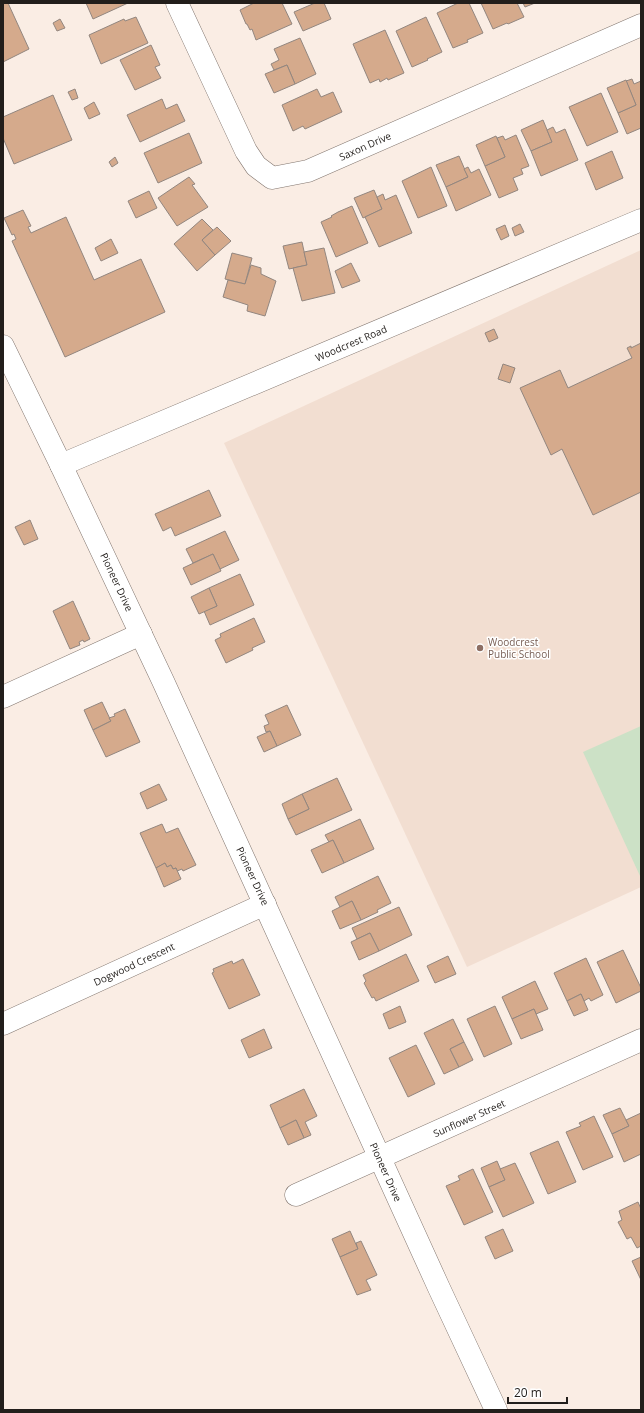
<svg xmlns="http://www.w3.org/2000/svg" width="644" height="1413" viewBox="0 0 644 1413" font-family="'Open Sans',sans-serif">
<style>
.built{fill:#f2ded1}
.green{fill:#cce1c6}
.building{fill:#d5aa8c;stroke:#92867f}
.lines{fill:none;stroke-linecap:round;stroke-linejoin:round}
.minor-casing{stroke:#82766f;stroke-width:23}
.tertiary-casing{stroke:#82766f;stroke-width:23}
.minor{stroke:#fff;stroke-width:22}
.tertiary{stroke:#fff;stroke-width:22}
.education-dot{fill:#8d6e63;stroke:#fff;stroke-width:1.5}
.labels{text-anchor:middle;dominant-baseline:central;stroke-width:3;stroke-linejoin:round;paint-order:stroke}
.street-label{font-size:10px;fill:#221e1b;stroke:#fff}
.education-label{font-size:10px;fill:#785e54;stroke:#fff;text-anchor:start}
</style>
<rect width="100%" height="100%" fill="#faede4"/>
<polygon class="built" points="641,250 641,887 467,967 224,443"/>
<polygon class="green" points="641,726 641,876 640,876 583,752"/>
<g class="building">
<polygon points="3,3 8,3 29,49 3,62"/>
<polygon points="86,3 128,3 93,19"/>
<polygon points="254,3 282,3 292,24 256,40 252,29 250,30 247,24 246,24 240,10"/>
<polygon points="315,3 324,3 331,19 303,31 294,12"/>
<polygon points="458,3 469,3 483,33 467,40 468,42 453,48 437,13"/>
<polygon points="481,3 517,3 524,17 508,24 507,23 493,29"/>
<polygon points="523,3 535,3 525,7"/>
<polygon points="136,17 148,43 101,64 89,35 124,19 125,21"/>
<polygon points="426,17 442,52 427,59 428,60 412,67 396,31"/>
<polygon points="60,19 65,28 57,31 53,23"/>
<polygon points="385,30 404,73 388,80 387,78 380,82 379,79 370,83 353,44"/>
<polygon points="300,38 316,74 295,84 287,65 274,70 271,64 279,60 274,49"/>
<polygon points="151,45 160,65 155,67 161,78 135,90 120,60"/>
<polygon points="287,65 295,84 274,93 265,74"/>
<polygon points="632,79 634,84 641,81 641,128 627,134 618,113 636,105 626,81"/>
<polygon points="626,80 636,105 618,113 607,88"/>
<polygon points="75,89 78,98 72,100 68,92"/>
<polygon points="317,89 321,97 333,92 342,112 305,129 303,126 293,131 282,105"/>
<polygon points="601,93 618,132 587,146 569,107"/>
<polygon points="53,95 72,140 14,164 3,138 3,117"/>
<polygon points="162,99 166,109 177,104 185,121 140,142 127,115"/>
<polygon points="94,102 100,114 89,119 84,108"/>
<polygon points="543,120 552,142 531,151 521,130"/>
<polygon points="553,127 556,133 565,129 578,160 541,176 531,151 552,142 547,130"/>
<polygon points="189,133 202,163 158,183 144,153"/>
<polygon points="516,135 529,166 521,169 523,174 513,178 518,190 499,198 485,166 505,157 497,138 503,136 505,140"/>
<polygon points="496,136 505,157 485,166 476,145"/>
<polygon points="612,151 623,178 596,190 585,163"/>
<polygon points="459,156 468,177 446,187 436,165"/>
<polygon points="115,157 118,163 112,167 109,162"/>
<polygon points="431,167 447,206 418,218 402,181"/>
<polygon points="468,167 471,173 479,169 491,195 456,211 446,187 468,177 464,169"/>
<polygon points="189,177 195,184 192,185 208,207 177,226 158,198"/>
<polygon points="374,190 382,209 363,218 354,198"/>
<polygon points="149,191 157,208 136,218 128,201"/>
<polygon points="383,194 385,200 396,195 412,233 379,247 365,217 382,209 377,197"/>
<polygon points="352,206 368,243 336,257 321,222 332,217 331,216 338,212"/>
<polygon points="23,210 31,226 28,227 31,233 66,217 94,280 141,259 165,312 65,357 12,241 16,239 14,234 12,235 4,218"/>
<polygon points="202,219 213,230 202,240 215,255 197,271 174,244"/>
<polygon points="520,224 524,232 515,236 512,228"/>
<polygon points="505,225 509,236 501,240 496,229"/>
<polygon points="217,227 231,241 215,255 202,240"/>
<polygon points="111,239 118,253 101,261 95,248"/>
<polygon points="302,242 307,265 289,269 283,246"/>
<polygon points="324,248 335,293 302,301 293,268 307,265 304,252"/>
<polygon points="232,253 252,258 245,284 225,279"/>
<polygon points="351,263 360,281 342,288 335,271"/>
<polygon points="251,265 261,268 261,274 276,281 265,316 247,311 248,305 223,297 228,280 245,284"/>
<polygon points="494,329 498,338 489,342 485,333"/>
<polygon points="641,343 641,492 593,515 562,449 551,455 520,388 560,370 568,388 632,358 627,348 631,346 631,348"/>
<polygon points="503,364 515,368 510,383 498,379"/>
<polygon points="209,490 221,516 175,536 171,527 163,531 155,514"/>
<polygon points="30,520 38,539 24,545 15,527"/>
<polygon points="225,531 239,560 220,569 213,554 193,563 186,549"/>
<polygon points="213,554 221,571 191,585 183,568"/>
<polygon points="240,574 254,605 210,625 204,611 217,606 209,588"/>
<polygon points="209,588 217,606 199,614 191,597"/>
<polygon points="73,601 90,639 84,642 83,640 79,642 80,645 70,649 53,611"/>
<polygon points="254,618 265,642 252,648 253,650 226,663 215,640 221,637 220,634"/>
<polygon points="102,702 111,721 93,730 84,710"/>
<polygon points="287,705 301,735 277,746 270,731 266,732 264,726 269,724 265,715"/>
<polygon points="125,709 140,742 106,757 93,730 111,721 109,718 115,716 114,714"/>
<polygon points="270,731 277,746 264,752 257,737"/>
<polygon points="337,778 352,810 296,835 288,819 309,809 302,794"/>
<polygon points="159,784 167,800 147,809 140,793"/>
<polygon points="302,794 309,809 288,819 282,804"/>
<polygon points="360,819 374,849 344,863 333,840 329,842 325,835"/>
<polygon points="162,824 166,833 178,828 196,865 183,871 182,869 177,871 176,868 173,869 171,865 167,867 165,863 156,868 140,833"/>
<polygon points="333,840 344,863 322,873 311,850"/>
<polygon points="165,863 167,867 171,865 173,869 176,868 181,879 164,887 156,868"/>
<polygon points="378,876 391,903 377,910 378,912 361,920 352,901 340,907 335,897"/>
<polygon points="352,901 361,920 340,929 332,911"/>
<polygon points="399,907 412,935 379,951 370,933 357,939 352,928"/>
<polygon points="370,933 379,951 359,960 351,942"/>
<polygon points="623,950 641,988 641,991 616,1003 597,962"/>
<polygon points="406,954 419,981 376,1001 374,997 372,998 364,983 366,981 363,975"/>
<polygon points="448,956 456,974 435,983 427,966"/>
<polygon points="586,958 603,995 591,1001 589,998 584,1001 581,994 567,1001 554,973"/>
<polygon points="243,959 260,995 229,1009 212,973 214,972 213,969 232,961 233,964"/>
<polygon points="535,981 548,1009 536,1014 534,1009 512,1019 502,997"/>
<polygon points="581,994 588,1010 574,1016 567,1001"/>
<polygon points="400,1006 406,1022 389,1029 383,1014"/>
<polygon points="495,1006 512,1044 484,1057 467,1019"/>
<polygon points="534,1009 543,1030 521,1039 512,1019"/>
<polygon points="453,1019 464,1042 450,1049 459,1067 444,1074 424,1033"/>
<polygon points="264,1029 272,1048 249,1058 241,1040"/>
<polygon points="464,1042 473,1060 459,1067 450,1049"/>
<polygon points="416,1045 435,1084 408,1097 389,1058"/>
<polygon points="304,1089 317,1116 305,1122 311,1135 304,1138 296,1120 280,1128 270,1105"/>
<polygon points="620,1108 629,1126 612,1134 603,1115"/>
<polygon points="641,1113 641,1154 624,1162 612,1134 629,1126 626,1120"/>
<polygon points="594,1116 613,1157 583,1170 566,1132 581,1126 579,1123"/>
<polygon points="296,1120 304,1138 288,1145 280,1128"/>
<polygon points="558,1141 576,1182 548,1194 530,1153"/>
<polygon points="497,1161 505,1180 489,1187 481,1168"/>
<polygon points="515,1163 534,1203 503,1217 489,1187 505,1180 500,1169"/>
<polygon points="473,1169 493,1212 464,1225 446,1186 460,1180 458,1176"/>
<polygon points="638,1202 641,1209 641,1246 637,1248 631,1237 627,1239 618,1222 622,1220 619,1211"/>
<polygon points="503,1229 513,1251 495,1259 485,1237"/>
<polygon points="350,1231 358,1249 340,1257 332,1239"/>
<polygon points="361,1241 377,1275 366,1280 371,1290 357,1295 340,1257 358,1249 356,1243"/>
<polygon points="641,1257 641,1280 632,1261"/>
</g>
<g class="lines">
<g class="minor-casing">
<g id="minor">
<polyline points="177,3 246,151 256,166 272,178 308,171 641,25"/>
<polyline points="3,697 141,634"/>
<polyline points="3,1024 265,904"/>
<polyline points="296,1195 641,1040"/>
<polyline points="496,1410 439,1288 163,681 61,465 641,220"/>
</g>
</g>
<g class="tertiary-casing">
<polyline id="tertiary" points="3,346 61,465"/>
</g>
<use href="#minor" class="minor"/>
<use href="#tertiary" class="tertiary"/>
</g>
<circle class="education-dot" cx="480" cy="648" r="4"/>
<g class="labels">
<g class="street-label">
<text transform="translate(365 146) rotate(-24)">Saxon Drive</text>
<text transform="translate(351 343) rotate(-23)">Woodcrest Road</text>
<text transform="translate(117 582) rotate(65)">Pioneer Drive</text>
<text transform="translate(253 876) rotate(65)">Pioneer Drive</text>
<text transform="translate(134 964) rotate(-25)">Dogwood Crescent</text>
<text transform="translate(469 1118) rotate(-24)">Sunflower Street</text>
<text transform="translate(386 1172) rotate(66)">Pioneer Drive</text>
</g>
<g class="education-label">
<text x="488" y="642">Woodcrest<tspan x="488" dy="12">Public School</tspan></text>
</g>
</g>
<rect width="644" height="1413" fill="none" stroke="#221e1b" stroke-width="8"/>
<path d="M508 1397v6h59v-6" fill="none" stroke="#221e1b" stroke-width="2"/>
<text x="514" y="1397" font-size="12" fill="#221e1b" stroke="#ffffff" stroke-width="3" paint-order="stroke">20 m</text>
</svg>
